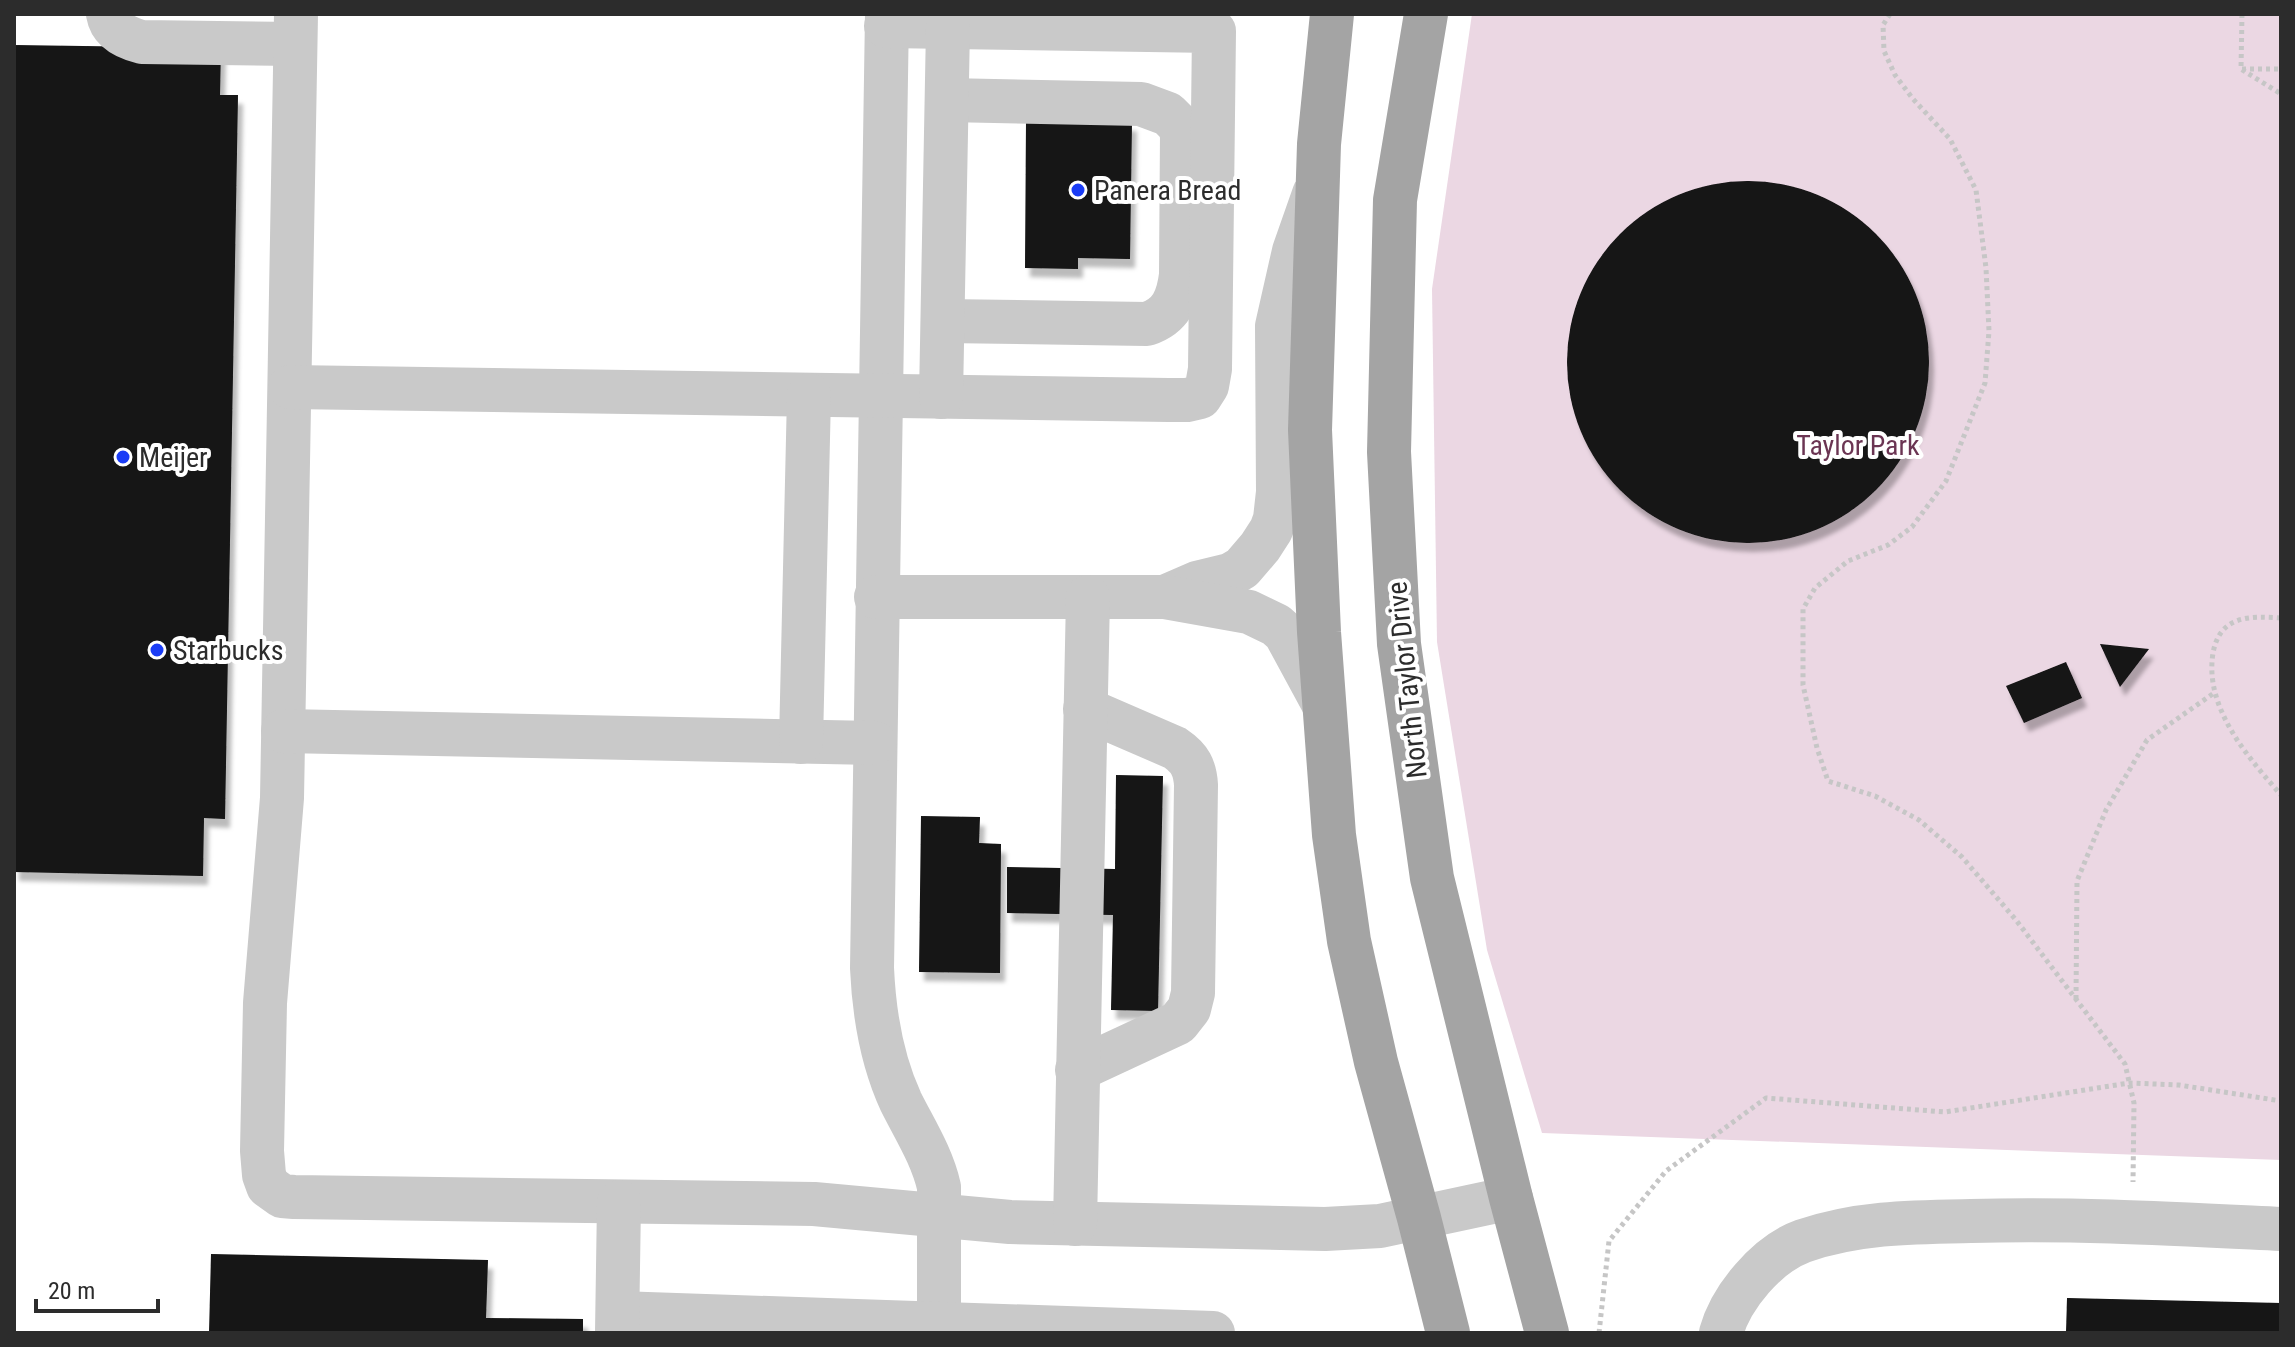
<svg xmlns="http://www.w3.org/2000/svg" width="2295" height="1347" viewBox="0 0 2295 1347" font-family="'Roboto Condensed',sans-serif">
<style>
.green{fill:#ebd7e3}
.building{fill:#131313;filter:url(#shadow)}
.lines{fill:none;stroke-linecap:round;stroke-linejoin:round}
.path{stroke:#c6c6c6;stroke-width:5;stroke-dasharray:4 4;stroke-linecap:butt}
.minor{stroke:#c9c9c9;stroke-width:44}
.major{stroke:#a4a4a4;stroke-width:44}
.poi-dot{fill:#1a3cf6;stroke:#fff;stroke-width:3}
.labels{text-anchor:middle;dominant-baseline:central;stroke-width:8;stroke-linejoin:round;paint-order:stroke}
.poi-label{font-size:28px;fill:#2c2c2c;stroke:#fff;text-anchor:start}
.park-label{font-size:28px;fill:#6b3553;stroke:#fff}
.street-label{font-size:28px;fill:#2c2c2c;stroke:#fff}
</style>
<defs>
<filter id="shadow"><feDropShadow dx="5" dy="9" stdDeviation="2" flood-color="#0004"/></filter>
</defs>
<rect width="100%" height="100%" fill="#fff"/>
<polygon class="green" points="1472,14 2281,14 2281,1160 1542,1133 1487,950 1437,642 1432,289"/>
<g class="building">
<polygon points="14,45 221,48 220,95 238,95 225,819 204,818 203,876 14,872"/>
<polygon points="1026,121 1132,122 1130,259 1078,258 1078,269 1025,268"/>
<circle cx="1748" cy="362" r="181"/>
<polygon points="2100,644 2149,649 2120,687"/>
<polygon points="2066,662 2082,698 2024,723 2006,686"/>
<polygon points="1116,775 1163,776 1158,1011 1111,1010 1113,915 1007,913 1007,867 1115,869"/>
<polygon points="921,816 980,817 979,843 1001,844 1000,973 919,972"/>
<polygon points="211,1254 488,1260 486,1318 583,1319 583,1333 209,1333"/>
<polygon points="2067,1298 2281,1303 2281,1333 2066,1333"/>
</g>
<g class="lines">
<g class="path">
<polyline points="1890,14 1883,25 1884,51 1895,75 1913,99 1950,139 1976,190 1986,268 1989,331 1985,383 1946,481 1912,527 1888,545 1848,561 1815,588 1803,609 1803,685 1817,748 1828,781 1875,796 1919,820 1962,857 2016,920 2100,1031 2125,1064 2134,1103 2133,1182"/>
<polyline points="2242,14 2241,69 2281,94"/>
<polyline points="2242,69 2281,69"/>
<path d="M2281,618C2249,616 2220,615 2213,653C2204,708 2248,757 2281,795"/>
<polyline points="2076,999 2077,881 2106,810 2147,740 2214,693"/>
<polyline points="1599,1333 1609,1241 1666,1171 1766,1098 1945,1112 2129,1083 2179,1085 2281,1101"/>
</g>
<g class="minor">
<path d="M108,14C111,31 126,38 142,42L295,44"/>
<polyline points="296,14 282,798 265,1003 262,1151 264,1175 268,1186 282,1196 294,1197 814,1204 1010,1222 1325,1229 1380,1226 1511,1198"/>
<path d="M887,14L872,968C874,1013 882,1061 901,1102C915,1130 932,1156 939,1187V1333"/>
<path d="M943,321L1147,324C1171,316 1178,299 1181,275L1182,133L1178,124L1168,114L1141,104L947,100"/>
<polyline points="290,387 1169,400 1187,400 1200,397 1207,386 1210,369 1214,31 886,26"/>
<polyline points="941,397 948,27"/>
<polyline points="1167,596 1197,583 1230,575 1242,568 1260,547 1271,530 1275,519 1278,492 1277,326 1294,251 1314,194"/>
<polyline points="876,597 1165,597 1249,612 1276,625 1285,633 1324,705"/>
<polyline points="283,731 875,743"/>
<polyline points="801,742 809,395"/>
<path d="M1077,1070L1178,1023L1189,1009L1193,993L1196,785C1195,768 1190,758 1175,748L1085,709"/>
<polyline points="1075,1224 1088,597"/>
<polyline points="618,1313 1213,1333"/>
<polyline points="617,1333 619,1202"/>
<path d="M1721,1333C1731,1297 1767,1254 1803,1241C1858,1222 1914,1222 1971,1221C2074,1218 2178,1224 2281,1229"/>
</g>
<g class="major">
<polyline points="1332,14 1319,144 1310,430 1319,632 1334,835 1349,941 1376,1062 1419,1218 1448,1333"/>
<polyline points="1426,14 1395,200 1389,452 1399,644 1432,878 1511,1198 1547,1333"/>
</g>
</g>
<g class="poi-dot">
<circle cx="1078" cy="190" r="8"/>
<circle cx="123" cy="457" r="8"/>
<circle cx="157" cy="650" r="8"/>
</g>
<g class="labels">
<g class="poi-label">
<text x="1094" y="190">Panera Bread</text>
<text x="139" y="457">Meijer</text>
<text x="173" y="650">Starbucks</text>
</g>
<g class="park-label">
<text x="1858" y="445">Taylor Park</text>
</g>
<g class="street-label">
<text transform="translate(1407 680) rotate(-96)">North Taylor Drive</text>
</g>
</g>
<rect width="2295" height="1347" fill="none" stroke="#2c2c2c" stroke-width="32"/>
<path d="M36 1299v12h122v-12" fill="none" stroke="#2c2c2c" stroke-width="4"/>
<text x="48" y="1299" font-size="24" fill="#2c2c2c" stroke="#ffffff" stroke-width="6" paint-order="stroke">20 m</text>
</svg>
